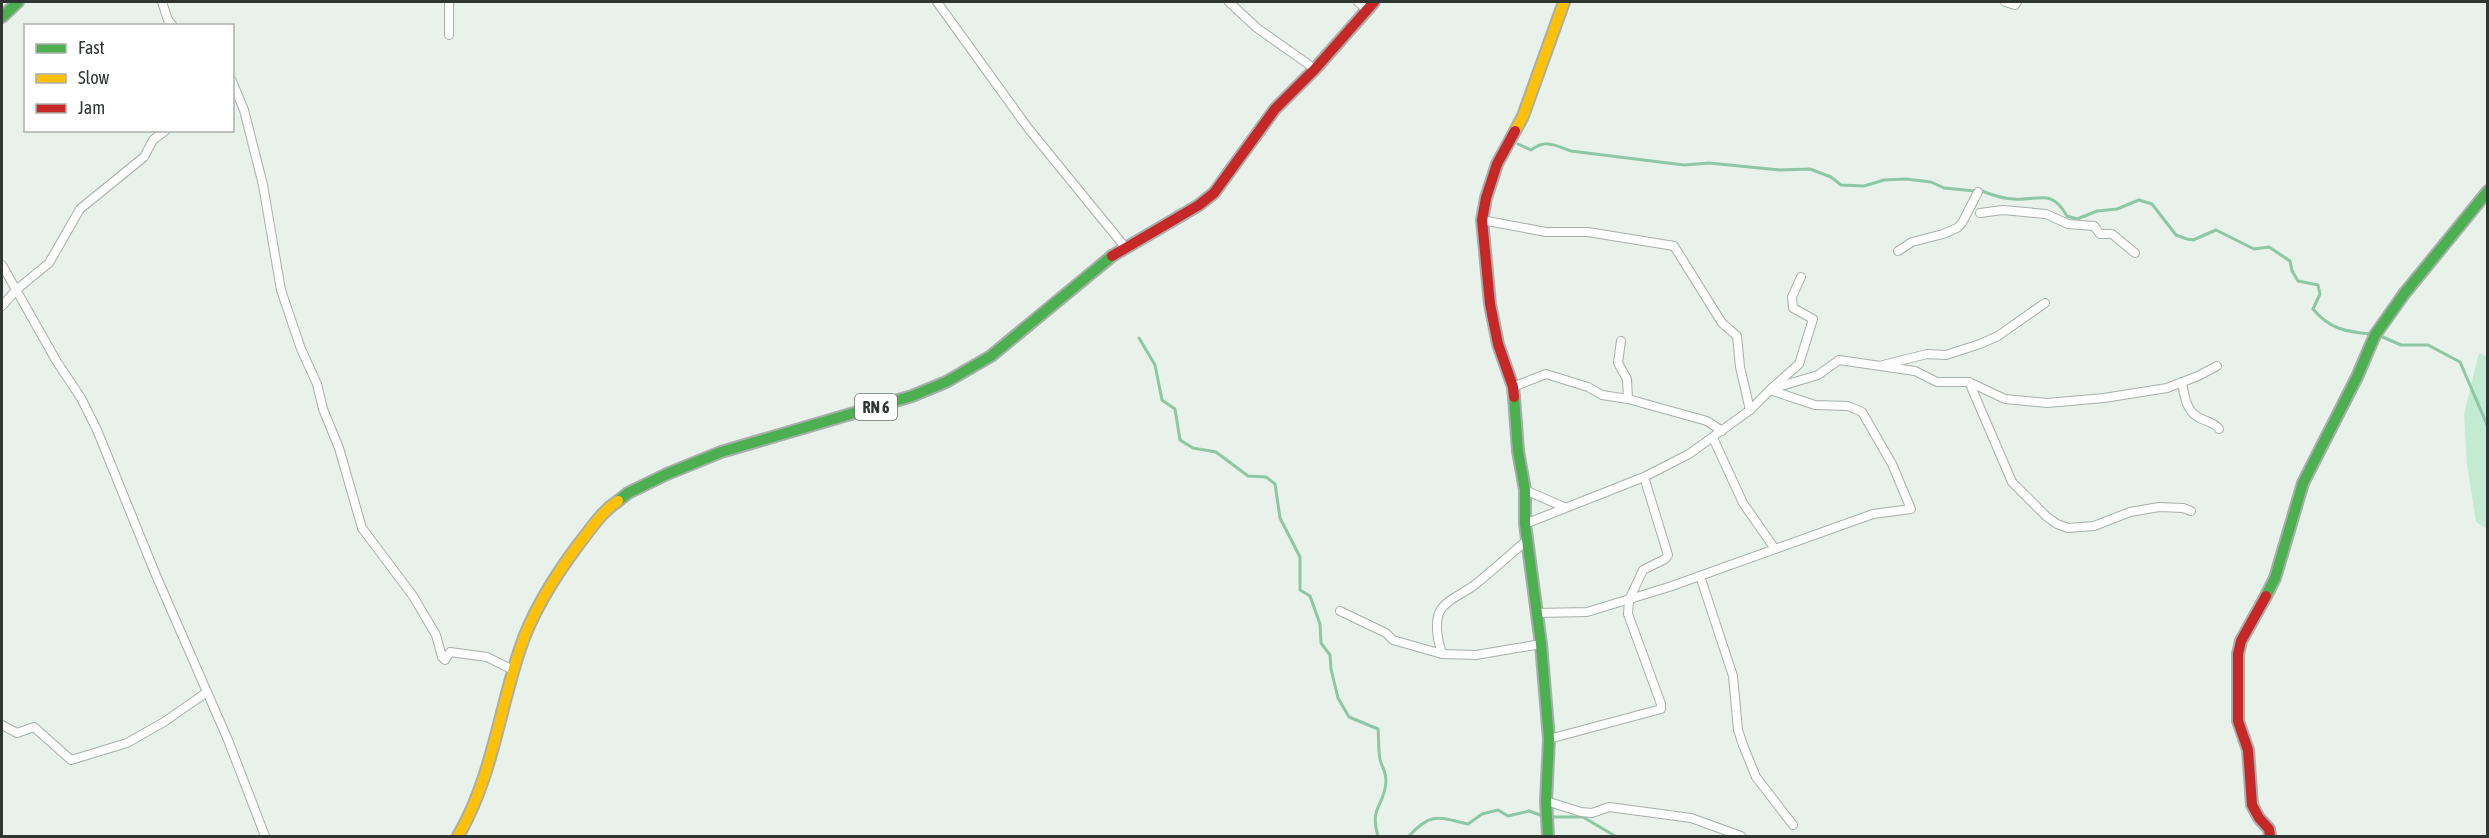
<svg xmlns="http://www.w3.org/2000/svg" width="2489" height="838" viewBox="0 0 2489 838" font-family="'Asap Condensed',sans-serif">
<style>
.green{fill:#c3ebd2}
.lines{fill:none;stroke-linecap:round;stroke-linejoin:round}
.stream{stroke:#8dc7a5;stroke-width:3}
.street-casing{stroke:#a8afab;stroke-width:10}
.fast-casing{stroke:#a8afab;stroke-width:14}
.slow-casing{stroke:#a8afab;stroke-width:14}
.jam-casing{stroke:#a8afab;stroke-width:14}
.street{stroke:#fcfdfc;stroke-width:8}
.fast{stroke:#4caf50;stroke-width:10}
.slow{stroke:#ffc107;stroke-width:10}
.jam{stroke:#c62828;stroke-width:10}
.labels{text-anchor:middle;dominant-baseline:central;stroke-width:4.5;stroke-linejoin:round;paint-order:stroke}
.shield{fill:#fff;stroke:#6d726f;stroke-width:1.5}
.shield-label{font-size:16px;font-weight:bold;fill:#2f3531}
</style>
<rect width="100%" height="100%" fill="#e8f2eb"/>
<polygon class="green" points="2479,353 2488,357 2487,529 2476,522 2467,464 2464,414"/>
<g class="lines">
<g class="stream">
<path d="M1518,144L1531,150C1546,139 1555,145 1571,151L1684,165L1709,163L1780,170L1810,169L1831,177L1841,185L1864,186L1884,180L1906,179L1931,182L1944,188L1975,191"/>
<path d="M1982,191C1992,195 2003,199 2014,199C2040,201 2051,188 2067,216L2077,219L2097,211L2117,209L2139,200L2152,204L2176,235L2187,239L2193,240L2216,230L2254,249L2269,247L2290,261L2292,271L2298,281L2318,285L2320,294L2313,309C2329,329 2347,332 2371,334"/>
<polyline points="2378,335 2401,345 2428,345 2460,362 2488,427"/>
<path d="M1139,338L1155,365L1162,400L1175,409L1180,440L1193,448L1216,452L1248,476L1266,477L1275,484L1280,518L1300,557V590L1310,596L1320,624L1321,643L1330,655L1331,669L1338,698L1349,717L1378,729C1379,739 1378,756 1381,763C1384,770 1386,773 1386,781C1385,806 1369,806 1378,836"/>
<polyline points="1549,817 1583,817 1615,836"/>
<path d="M1409,836C1431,812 1438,817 1468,824L1482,814L1498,810L1508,816L1529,811L1543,816"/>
</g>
<g class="street-casing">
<g id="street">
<polyline points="162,2 168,20 173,26"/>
<polyline points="449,2 449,35"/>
<polyline points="937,2 1028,128 1125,247"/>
<polyline points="1229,2 1257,28 1315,69"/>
<polyline points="1358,2 1366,9"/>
<polyline points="2005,2 2015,5 2017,2"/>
<polyline points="232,81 244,110 263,185 281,290 301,349 317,384 323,409 339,448 362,528 413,596 436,635 442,657 445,660 450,652 487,657 513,670"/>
<polyline points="1980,213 2003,210 2046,214 2068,224 2094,226 2100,234 2112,234 2135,253"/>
<polyline points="1482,220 1546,232 1588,232 1674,246 1722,323 1737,336 1740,367 1750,410"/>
<polyline points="1898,251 1912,242 1943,234 1957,228 1962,223 1978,192"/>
<polyline points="2,265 57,362 81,398 97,430 155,573 228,740 265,836"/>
<polyline points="2,306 16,290 49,263 80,209 144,157 153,140 166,130"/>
<polyline points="1621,341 1618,363 1627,379 1628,399"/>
<polyline points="1883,365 1927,354 1946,355 1980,344 1998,336 2045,303"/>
<polyline points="1969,382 2012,482 2046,516 2057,524 2068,528 2094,526 2130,512 2159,507 2183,508 2191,511"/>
<path d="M2182,382C2184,394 2186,411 2198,417C2206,422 2213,421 2219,429"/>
<polyline points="1513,387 1546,374 1588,387 1602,395 1628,399 1707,421 1722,431"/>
<polyline points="1772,388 1799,364 1813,319 1793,308 1792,297 1801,277"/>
<polyline points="1713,438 1743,503 1775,549"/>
<polyline points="1525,490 1564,507"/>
<polyline points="1525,524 1644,477 1689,454 1750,410 1771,389 1818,375 1839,360 1915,371 1937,382 1969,382 2005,399 2047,403 2104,398 2167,388 2198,376 2217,366"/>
<polyline points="1700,576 1733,676 1738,730 1743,745 1756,777 1793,825"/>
<polyline points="1340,611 1386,633 1393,640 1442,654 1476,655 1541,644"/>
<polyline points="1536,613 1587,612 1669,587 1873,514 1911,509 1892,464 1862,412 1848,406 1815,405 1770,390"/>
<path d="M1442,654C1438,642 1433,619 1442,608C1449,598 1467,592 1477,583C1494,569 1510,555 1527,540"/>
<polyline points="2,725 17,733 34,727 71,760 127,743 164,722 207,692"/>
<polyline points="1549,739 1661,709 1661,704 1628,614 1629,600 1643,570 1665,559 1668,555 1644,477"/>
<polyline points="1546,801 1581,812 1592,813 1609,807 1691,818 1741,836"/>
</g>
</g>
<g class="fast-casing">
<g id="fast">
<polyline points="2,17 18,2"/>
<polyline points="1514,397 1518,451 1525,490 1525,524 1541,644 1549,739 1546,801 1548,836"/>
<polyline points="618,501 628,493 667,474 721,452 912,396 946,382 991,356 1112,256"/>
<polyline points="2266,596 2275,578 2303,483 2357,377 2375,335 2404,294 2488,191"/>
</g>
</g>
<g class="slow-casing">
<g id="slow">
<polyline points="1515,131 1523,116 1564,2"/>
<path d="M458,836C492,778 499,711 520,649C532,612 555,576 578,545C591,529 601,512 618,501"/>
</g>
</g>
<g class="jam-casing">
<g id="jam">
<polyline points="1112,256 1199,205 1214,193 1275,109 1315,69 1374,2"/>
<polyline points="1514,397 1513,387 1498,344 1490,304 1482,220 1486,198 1497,164 1515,131"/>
<polyline points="2266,596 2241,641 2238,654 2238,721 2248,750 2252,805 2259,818 2269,829 2270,836"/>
</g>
</g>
<use href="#street" class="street"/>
<use href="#fast" class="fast"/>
<use href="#slow" class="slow"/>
<use href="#jam" class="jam"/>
</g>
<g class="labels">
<rect class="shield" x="855" y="394" width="42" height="26" rx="4.5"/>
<g class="shield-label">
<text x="876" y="407">RN 6</text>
</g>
</g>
<rect width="2489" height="838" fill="none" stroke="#2f3531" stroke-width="6"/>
<rect x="24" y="24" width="210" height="108" fill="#ffffff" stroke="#acaead" stroke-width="1.5"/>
<rect x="36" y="44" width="30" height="9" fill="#4caf50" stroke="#acaead" stroke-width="1.5"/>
<text x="78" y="54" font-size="18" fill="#2f3531">Fast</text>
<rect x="36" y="74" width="30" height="9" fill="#ffc107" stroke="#acaead" stroke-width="1.5"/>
<text x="78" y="84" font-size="18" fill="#2f3531">Slow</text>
<rect x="36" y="104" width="30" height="9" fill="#c62828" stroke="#acaead" stroke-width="1.5"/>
<text x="78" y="114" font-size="18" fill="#2f3531">Jam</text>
</svg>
